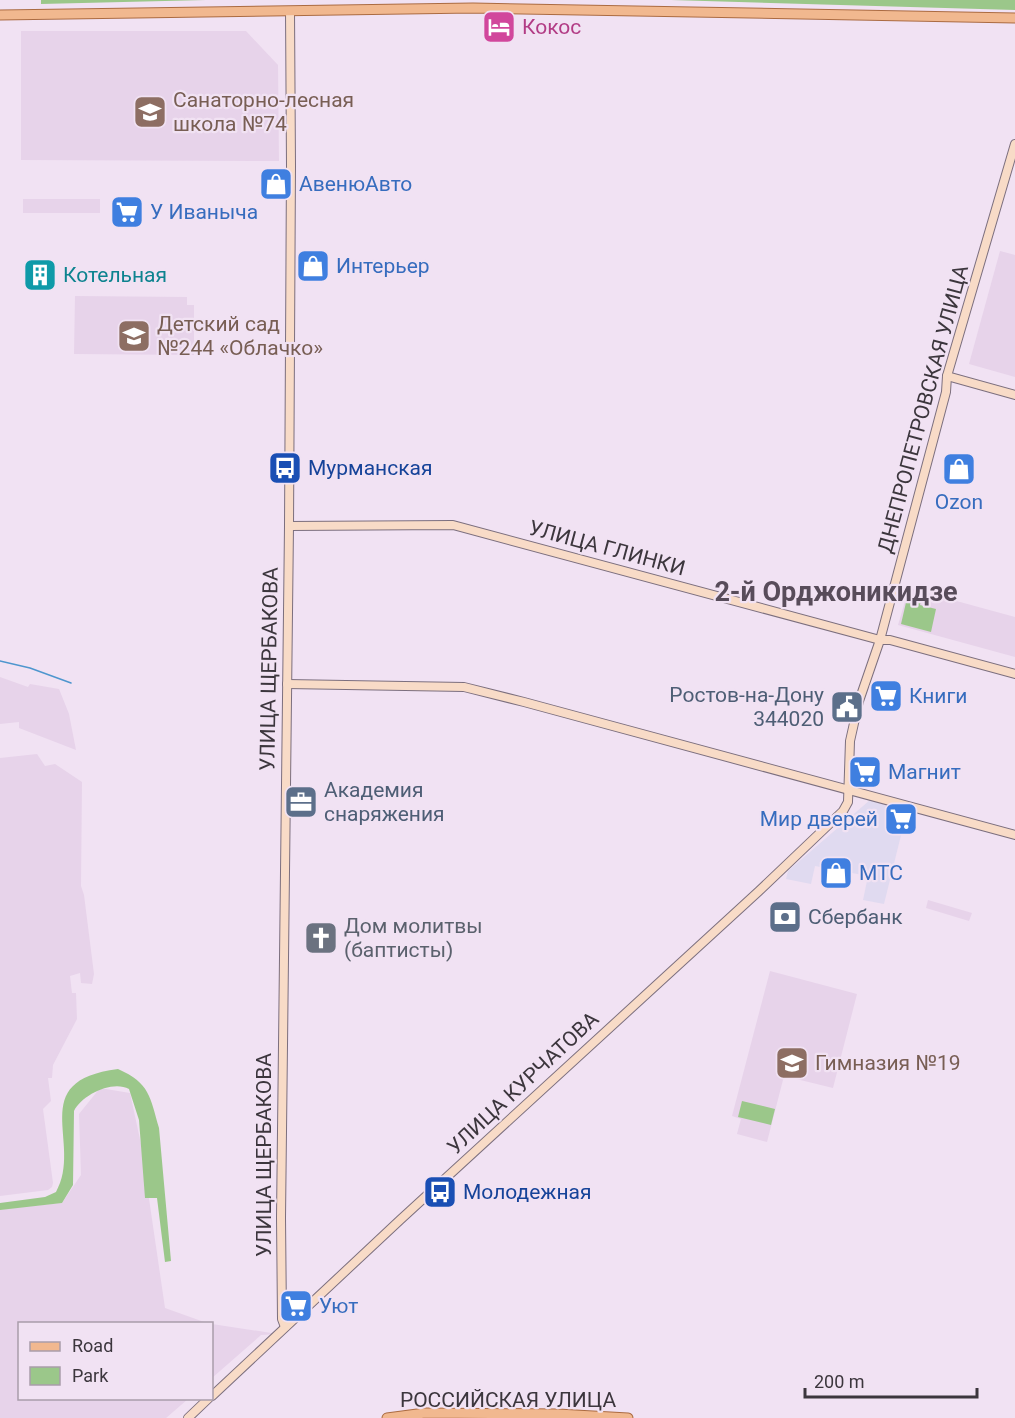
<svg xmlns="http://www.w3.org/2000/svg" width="1015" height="1418" viewBox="0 0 1015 1418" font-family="Roboto,sans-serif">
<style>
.commercial{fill:#e0daf0}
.built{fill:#e7d3ea}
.green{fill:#9bc78a}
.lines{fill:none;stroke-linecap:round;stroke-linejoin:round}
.stream{stroke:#4e96ce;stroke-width:1.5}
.secondary-casing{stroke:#7c6f7e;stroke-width:10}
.primary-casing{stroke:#ab6b42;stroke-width:11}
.secondary{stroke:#f8dbc7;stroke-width:8}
.primary{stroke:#f1b88f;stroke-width:9}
.labels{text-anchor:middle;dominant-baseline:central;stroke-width:4.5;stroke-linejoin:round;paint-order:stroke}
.hotel-label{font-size:21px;fill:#b23c85;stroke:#f1e2f3;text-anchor:start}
.education-label{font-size:21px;fill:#785e54;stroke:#f1e2f3;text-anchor:start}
.shop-label{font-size:21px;fill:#366cbe;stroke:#f1e2f3;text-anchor:start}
.culture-label{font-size:21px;fill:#0d838f;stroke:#f1e2f3;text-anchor:start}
.street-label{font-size:21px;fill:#3c363d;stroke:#f1e2f3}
.transit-label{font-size:21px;fill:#164399;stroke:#f1e2f3;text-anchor:start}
.service-label{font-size:21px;fill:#4e5e75;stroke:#f1e2f3;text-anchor:start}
.worship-label{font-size:21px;fill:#5b616d;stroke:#f1e2f3;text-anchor:start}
.district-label{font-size:27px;font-weight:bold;fill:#584c5a;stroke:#f1e2f3}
</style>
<rect width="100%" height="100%" fill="#f1e2f3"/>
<polygon class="commercial" points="870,800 907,811 884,904 863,900 868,876 815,866 811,884 786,879 788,871"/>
<g class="built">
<polygon points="21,31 246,31 278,65 279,161 21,160"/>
<rect x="23" y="199" width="77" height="14"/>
<polygon points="1000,251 1015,255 1015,377 969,364"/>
<polygon points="75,296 187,297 187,305 194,305 194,355 74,354"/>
<polygon points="909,588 1015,617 1015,657 898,625"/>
<polygon points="0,677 28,687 30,684 59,689 69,714 76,750 19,728 19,722 0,724"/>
<polygon points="37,754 45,766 55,764 82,782 81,886 84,895 94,974 92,984 81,983 80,973 70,976 72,993 76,993 77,1019 53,1065 52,1078 48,1078 51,1101 43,1109 53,1183 52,1187 48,1190 0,1196 0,758"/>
<polygon points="928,900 972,913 969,921 926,908"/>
<polygon points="770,971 857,994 833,1088 784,1076 767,1142 737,1134 741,1119 732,1116"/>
<polygon points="100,1088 130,1093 141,1144 165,1308 207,1323 20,1324 20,1398 188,1399 166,1418 0,1418 0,1209 62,1203 81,1175 79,1114"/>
<polygon points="212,1324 278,1334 261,1335 212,1378"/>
</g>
<g class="green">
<polygon points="41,0 206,0 41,4"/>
<polygon points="671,0 1015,0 1015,10"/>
<polygon points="908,594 922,597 920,605 936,609 931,632 901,624"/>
<path d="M118,1069C150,1083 150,1097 159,1128L171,1261L165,1262L157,1198H145L139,1120L129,1089C112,1080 82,1095 74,1111L73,1185L62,1203L0,1210V1203L45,1197L56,1192C84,1143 24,1081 118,1069Z"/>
<polygon points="742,1101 775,1109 771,1125 738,1117"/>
</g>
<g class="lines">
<polyline class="stream" points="0,661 30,668 71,683"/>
<g class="secondary-casing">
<g id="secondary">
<polyline points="947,376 1015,395"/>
<polyline points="289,526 453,525 880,640 890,640 1015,674"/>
<polyline points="287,684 464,687 524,702 1015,835"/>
<polyline points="285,1327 282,1319 281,1218 289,526 291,166 290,11"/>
<polyline points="212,1396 400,1220 759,891 843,811 848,802 850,741 859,701 880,640 946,392 947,376 1015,144"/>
<polyline points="188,1418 209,1398"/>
</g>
</g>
<g class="primary-casing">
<g id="primary">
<polyline points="0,15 473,8 1015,18"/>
<polyline points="387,1418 425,1413 558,1414 628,1418"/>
</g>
</g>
<use href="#secondary" class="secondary"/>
<use href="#primary" class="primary"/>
</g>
<defs>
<g id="hotel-square" transform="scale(1.725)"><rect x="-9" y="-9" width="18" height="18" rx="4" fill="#d1479c" stroke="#f1e2f3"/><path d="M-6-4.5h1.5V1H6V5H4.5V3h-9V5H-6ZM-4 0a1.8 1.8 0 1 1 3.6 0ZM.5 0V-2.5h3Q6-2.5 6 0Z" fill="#fff"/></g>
<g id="school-square" transform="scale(1.725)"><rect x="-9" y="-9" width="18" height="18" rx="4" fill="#8d6e63" stroke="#f1e2f3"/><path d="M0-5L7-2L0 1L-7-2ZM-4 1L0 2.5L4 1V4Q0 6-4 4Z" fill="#fff"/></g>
<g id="shop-square" transform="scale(1.725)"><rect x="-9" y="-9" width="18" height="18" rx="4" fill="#3f7fe0" stroke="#f1e2f3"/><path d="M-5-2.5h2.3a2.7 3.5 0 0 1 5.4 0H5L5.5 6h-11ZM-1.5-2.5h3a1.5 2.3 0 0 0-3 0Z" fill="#fff"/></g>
<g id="supermarket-square" transform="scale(1.725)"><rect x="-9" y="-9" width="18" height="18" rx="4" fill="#3f7fe0" stroke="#f1e2f3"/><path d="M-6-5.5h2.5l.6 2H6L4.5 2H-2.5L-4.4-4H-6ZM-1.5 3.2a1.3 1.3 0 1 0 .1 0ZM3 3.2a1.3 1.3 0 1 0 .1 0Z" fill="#fff"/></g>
<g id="building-square" transform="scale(1.725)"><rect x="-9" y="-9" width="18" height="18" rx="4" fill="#0f9aa8" stroke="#f1e2f3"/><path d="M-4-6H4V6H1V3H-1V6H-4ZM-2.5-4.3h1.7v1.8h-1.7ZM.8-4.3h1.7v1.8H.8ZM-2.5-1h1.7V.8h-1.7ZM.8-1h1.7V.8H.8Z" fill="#fff"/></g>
<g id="bus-square" transform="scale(1.725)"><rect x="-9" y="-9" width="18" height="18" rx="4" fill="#1a4fb4" stroke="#f1e2f3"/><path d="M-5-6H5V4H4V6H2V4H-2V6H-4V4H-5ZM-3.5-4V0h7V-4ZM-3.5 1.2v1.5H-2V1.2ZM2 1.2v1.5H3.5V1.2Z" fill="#fff"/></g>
<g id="civic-square" transform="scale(1.725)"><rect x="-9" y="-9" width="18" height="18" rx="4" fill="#5c6f8a" stroke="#f1e2f3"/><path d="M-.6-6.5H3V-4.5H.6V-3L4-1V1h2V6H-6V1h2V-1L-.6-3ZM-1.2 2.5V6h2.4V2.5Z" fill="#fff"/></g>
<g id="office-square" transform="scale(1.725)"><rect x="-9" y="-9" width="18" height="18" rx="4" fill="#5c6f8a" stroke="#f1e2f3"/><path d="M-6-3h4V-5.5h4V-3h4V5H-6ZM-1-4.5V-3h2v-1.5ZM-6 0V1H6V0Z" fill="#fff"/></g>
<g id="bank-square" transform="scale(1.725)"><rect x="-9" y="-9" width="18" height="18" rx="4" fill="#5c6f8a" stroke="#f1e2f3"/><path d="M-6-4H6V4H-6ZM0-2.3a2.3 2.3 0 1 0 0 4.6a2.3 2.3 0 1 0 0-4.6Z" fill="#fff"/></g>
<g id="church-square" transform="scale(1.725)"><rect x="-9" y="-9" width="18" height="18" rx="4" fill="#6b7280" stroke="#f1e2f3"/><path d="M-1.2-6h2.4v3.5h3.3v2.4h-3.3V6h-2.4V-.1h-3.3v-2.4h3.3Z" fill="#fff"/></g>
</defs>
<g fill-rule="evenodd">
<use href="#hotel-square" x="499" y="27"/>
<use href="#school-square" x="150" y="112"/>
<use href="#shop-square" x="276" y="184"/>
<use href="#supermarket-square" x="127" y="212"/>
<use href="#shop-square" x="313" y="266"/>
<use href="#building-square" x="40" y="275"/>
<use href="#school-square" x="134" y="336"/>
<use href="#bus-square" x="285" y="468"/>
<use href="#shop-square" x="959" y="469"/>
<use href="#supermarket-square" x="886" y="696"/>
<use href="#civic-square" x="847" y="707"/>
<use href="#supermarket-square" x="865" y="772"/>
<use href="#office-square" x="301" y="802"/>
<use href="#supermarket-square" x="901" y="819"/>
<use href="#shop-square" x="836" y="873"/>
<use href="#bank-square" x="785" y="917"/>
<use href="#church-square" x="321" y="938"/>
<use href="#school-square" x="792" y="1063"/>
<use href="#bus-square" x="440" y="1192"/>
<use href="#supermarket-square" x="296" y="1306"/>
</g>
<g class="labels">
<g class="hotel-label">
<text x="522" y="27">Кокос</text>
</g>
<g class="education-label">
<text x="173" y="100">Санаторно-лесная<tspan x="173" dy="24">школа №74</tspan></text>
<text x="157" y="324">Детский сад<tspan x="157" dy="24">№244 «Облачко»</tspan></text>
<text x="815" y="1063">Гимназия №19</text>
</g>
<g class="shop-label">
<text x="299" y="184">АвенюАвто</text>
<text x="150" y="212">У Иваныча</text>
<text x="336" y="266">Интерьер</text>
<text x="959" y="502" text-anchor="middle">Ozon</text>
<text x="909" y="696">Книги</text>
<text x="888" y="772">Магнит</text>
<text x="878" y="819" text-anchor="end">Мир дверей</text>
<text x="859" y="873">МТС</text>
<text x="319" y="1306">Уют</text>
</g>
<g class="culture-label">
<text x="63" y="275">Котельная</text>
</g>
<g class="street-label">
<text transform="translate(923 409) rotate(-75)">ДНЕПРОПЕТРОВСКАЯ УЛИЦА</text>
<text transform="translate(607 548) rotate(15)">УЛИЦА ГЛИНКИ</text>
<text transform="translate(269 669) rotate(-89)">УЛИЦА ЩЕРБАКОВА</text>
<text transform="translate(523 1083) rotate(-43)">УЛИЦА КУРЧАТОВА</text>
<text transform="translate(264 1155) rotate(-90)">УЛИЦА ЩЕРБАКОВА</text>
<text x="508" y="1400">РОССИЙСКАЯ УЛИЦА</text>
</g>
<g class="transit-label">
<text x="308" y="468">Мурманская</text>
<text x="463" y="1192">Молодежная</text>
</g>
<g class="service-label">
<text x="824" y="695" text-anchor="end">Ростов-на-Дону<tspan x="824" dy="24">344020</tspan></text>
<text x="324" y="790">Академия<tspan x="324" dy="24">снаряжения</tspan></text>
<text x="808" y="917">Сбербанк</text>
</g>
<g class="worship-label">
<text x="344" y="926">Дом молитвы<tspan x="344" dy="24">(баптисты)</tspan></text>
</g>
<g class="district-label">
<text x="836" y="592">2-й Орджоникидзе</text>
</g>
</g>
<rect x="18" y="1322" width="195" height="78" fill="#f1e2f3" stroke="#a99daa" stroke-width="1.5"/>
<rect x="30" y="1342" width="30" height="9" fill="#f1b88f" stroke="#a99daa" stroke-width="1.5"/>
<text x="72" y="1352" font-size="18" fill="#3c363d">Road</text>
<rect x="30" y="1367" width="30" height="18" fill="#9bc78a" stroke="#a99daa" stroke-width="1.5"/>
<text x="72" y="1382" font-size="18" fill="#3c363d">Park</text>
<path d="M805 1388v9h172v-9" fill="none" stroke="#3c363d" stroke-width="3"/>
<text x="814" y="1388" font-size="18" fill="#3c363d" stroke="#f1e2f3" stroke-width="4.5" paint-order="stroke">200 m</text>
</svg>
